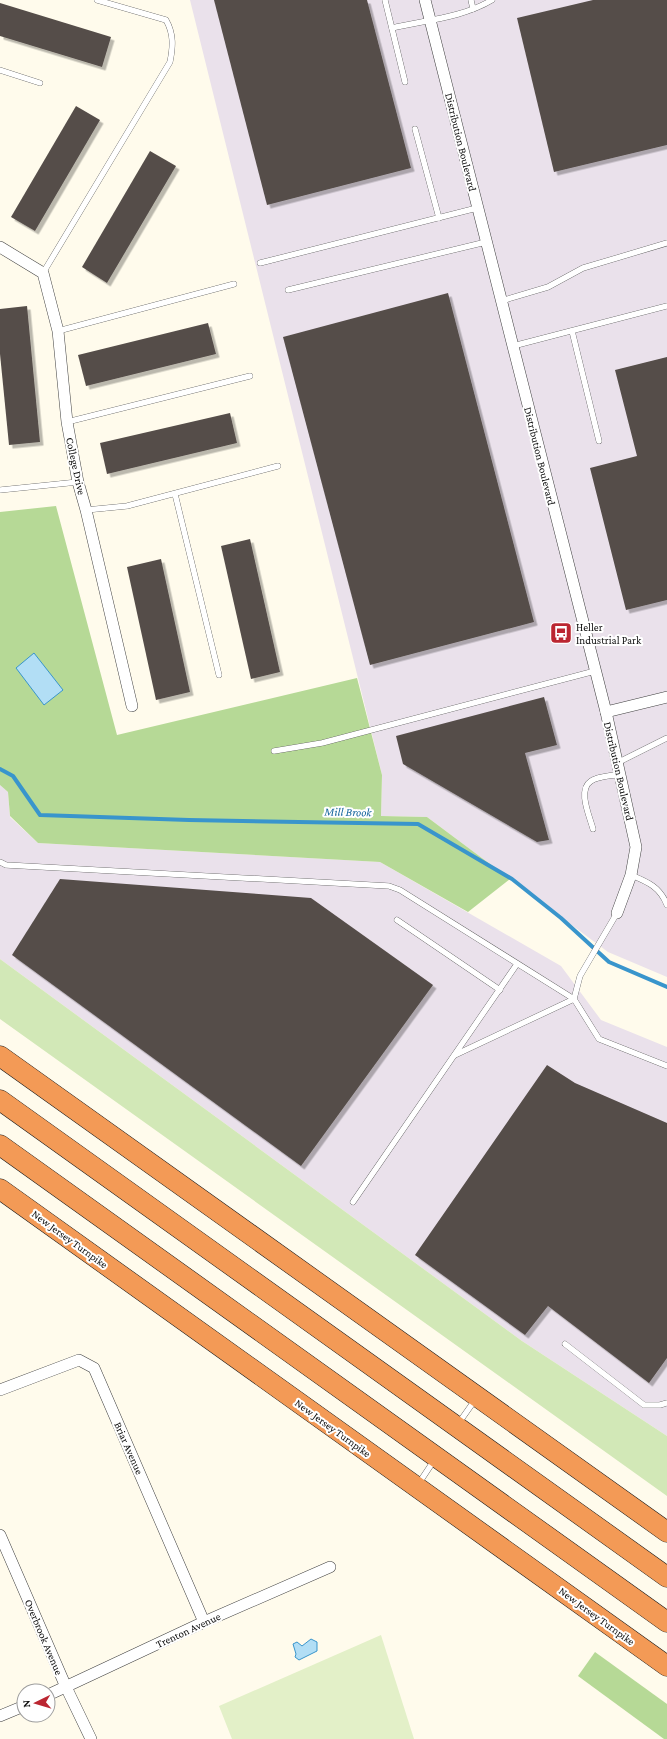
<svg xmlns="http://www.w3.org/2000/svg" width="667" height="1739" viewBox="0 0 667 1739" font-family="'Crimson Pro',serif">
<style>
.industrial{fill:#eae1eb}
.green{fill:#d2e8b7}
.forest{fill:#b6d996}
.pitch{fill:#e3f0c8}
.water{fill:#b2def5;stroke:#3995cc}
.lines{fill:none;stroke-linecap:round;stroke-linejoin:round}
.stream{stroke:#3995cc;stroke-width:4}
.building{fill:#554d49;filter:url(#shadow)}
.lane-casing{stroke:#3f3f3f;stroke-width:6}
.street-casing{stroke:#3f3f3f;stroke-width:12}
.highway-casing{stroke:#1d1d1d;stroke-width:21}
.lane{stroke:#fff;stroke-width:5.5}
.street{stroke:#fff;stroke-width:11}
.highway{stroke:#f39a56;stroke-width:20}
.labels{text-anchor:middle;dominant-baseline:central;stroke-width:4;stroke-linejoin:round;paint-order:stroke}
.street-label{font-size:11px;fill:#0c0c0c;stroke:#fff}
.poi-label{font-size:11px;fill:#0c0c0c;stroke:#fff;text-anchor:start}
.water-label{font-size:12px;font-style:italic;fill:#17669d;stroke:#fff}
</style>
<defs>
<filter id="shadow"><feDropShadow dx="3.5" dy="3.5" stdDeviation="0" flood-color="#0004"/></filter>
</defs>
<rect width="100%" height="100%" fill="#fffbec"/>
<g class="industrial">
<polygon points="190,0 667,0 667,977 608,952 427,817 381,816 382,775"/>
<polygon points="0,785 8,792 10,817 38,843 380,862 561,966 601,1020 667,1047 667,1436 522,1341 0,959"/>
</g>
<polygon class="green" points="0,959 522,1341 667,1436 667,1496 0,1019"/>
<g class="forest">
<polygon points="56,506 117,735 357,678 382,775 381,816 427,817 510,879 468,912 380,862 38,843 10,816 8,792 0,785 0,512"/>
<polygon points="595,1652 667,1704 667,1739 664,1739 578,1676"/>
</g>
<polygon class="pitch" points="381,1635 414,1739 232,1739 219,1706"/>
<g class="water">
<polygon points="34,653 63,690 44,705 16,668"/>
<polygon points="311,1639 317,1642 317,1651 299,1660 295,1657 296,1654 293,1644 297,1642 302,1646"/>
</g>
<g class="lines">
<polyline class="stream" points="0,769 13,776 40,815 189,820 418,824 512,879 561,918 609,962 667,987"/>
</g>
<g class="building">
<polygon points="214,0 367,0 411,168 267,205"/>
<polygon points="593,0 667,0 667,145 554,172 517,18"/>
<polygon points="0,3 111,37 102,67 0,36"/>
<polygon points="76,106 100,120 35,231 11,217"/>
<polygon points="150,151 176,166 107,283 82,267"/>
<polygon points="448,293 534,622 370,665 283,337"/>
<polygon points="27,306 40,442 9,445 0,354 0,309"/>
<polygon points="208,323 216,354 86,386 78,355"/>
<polygon points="667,357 667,600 626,610 590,468 637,456 615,370"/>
<polygon points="230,413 237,443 107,474 100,443"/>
<polygon points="250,539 280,672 251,679 221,546"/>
<polygon points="161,559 190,692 156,700 127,567"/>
<polygon points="544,697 557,745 525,753 549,840 537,842 403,764 396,736"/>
<polygon points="60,879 311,898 433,985 301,1166 12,955"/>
<polygon points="547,1065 575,1083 667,1123 667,1358 649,1383 548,1306 525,1335 415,1255"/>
</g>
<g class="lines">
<g class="lane-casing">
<g id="lane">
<polyline points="385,0 405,82"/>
<polyline points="471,0 473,9"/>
<path d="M392,28C425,20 462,18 492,0"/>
<polyline points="0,70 40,83"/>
<polyline points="415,129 439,218"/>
<polyline points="260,263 477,208"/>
<path d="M43,273L170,62C173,47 174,34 166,20L97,0"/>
<polyline points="288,290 486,242"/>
<polyline points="501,301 548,287 583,268 667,243"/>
<polyline points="58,331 234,284"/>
<polyline points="572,331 599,441"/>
<polyline points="513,346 667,306"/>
<polyline points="67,422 250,376"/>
<polyline points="0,490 78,482"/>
<polyline points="175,494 219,675"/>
<polyline points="86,510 127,506 278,466"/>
<polyline points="274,751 322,743 595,671"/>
<polyline points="617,763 667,738"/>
<path d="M593,829C590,817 577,790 591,781C598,776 612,776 620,774"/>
<polyline points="0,862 6,865 389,886 400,890 574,999"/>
<path d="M631,875C648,882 660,887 667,905"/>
<polyline points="617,913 580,976 574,999 599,1039 667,1066"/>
<polyline points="397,920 500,990"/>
<polyline points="455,1055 574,999"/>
<polyline points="353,1202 517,964"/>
<polyline points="565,1344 644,1405 660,1405 667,1403"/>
<polyline points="458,1424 475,1400"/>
<polyline points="419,1483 435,1459"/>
</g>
</g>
<g class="street-casing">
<g id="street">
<polyline points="425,0 606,712 636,847 631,875 617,913"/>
<polyline points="0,247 43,273 58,331 67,422 78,482 86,510 132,706"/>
<polyline points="606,712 667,697"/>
<polyline points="0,1390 79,1360 94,1368 204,1622"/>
<polyline points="0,1535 66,1687 91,1739"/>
<polyline points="48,1695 204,1622 330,1567"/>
<polyline points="0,1716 24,1706"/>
</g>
</g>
<g class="highway-casing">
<g id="highway">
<polyline points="0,1056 667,1532"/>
<polyline points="0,1100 667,1577"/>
<polyline points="0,1145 667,1622"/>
<polyline points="0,1189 667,1666"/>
</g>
</g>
<use href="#lane" class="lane"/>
<use href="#street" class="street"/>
<use href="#highway" class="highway"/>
</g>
<defs>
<g id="bus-square" transform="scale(1.15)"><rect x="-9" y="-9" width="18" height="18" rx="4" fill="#bb2631" stroke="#fff"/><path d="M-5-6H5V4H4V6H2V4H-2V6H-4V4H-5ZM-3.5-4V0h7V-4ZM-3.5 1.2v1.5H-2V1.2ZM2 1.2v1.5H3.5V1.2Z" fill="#fff"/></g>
</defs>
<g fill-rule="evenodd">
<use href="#bus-square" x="561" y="633"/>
</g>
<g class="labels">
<g class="street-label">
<text transform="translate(461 142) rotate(76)">Distribution Boulevard</text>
<text transform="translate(540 456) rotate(76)">Distribution Boulevard</text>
<text transform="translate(76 466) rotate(78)">College Drive</text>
<text transform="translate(619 771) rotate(77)">Distribution Boulevard</text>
<text transform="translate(70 1239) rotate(36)">New Jersey Turnpike</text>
<text transform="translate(333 1428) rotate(36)">New Jersey Turnpike</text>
<text transform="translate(129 1448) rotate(66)">Briar Avenue</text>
<text transform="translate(597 1616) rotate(36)">New Jersey Turnpike</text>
<text transform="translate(188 1630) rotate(-25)">Trenton Avenue</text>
<text transform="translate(44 1637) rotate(67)">Overbrook Avenue</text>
</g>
<g class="poi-label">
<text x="576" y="627">Heller<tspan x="576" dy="13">Industrial Park</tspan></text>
</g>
<g class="water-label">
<text transform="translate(348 812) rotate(1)">Mill Brook</text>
</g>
</g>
<g transform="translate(36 1703) rotate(265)"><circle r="19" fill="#ffffff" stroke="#9e9e9e"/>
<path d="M0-3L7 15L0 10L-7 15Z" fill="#bb2631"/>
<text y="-6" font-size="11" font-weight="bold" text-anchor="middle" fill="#0c0c0c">N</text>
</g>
</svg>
